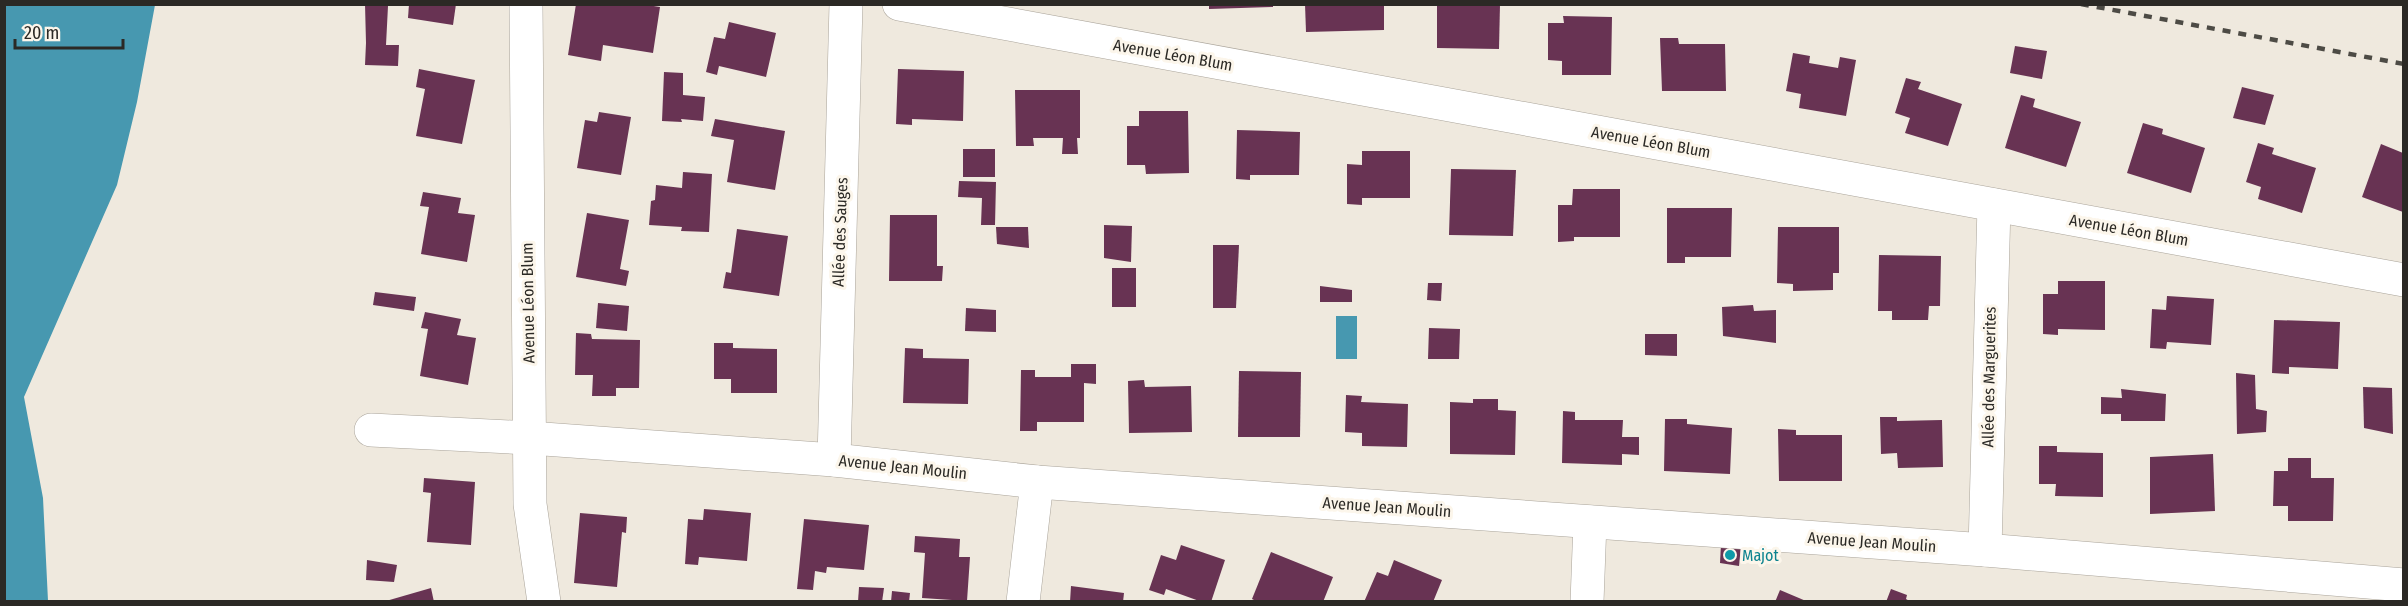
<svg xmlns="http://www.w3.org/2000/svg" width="2408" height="606" viewBox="0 0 2408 606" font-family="'Fira Sans Condensed',sans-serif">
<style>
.water{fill:#4798b0}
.building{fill:#683353}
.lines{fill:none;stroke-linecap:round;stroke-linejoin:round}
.minor-casing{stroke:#aaa49a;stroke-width:34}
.minor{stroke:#fff;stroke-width:33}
.rail{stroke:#4d4b45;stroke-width:4.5;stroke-dasharray:8 8;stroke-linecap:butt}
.culture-dot{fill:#0f9aa8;stroke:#fcf6eb;stroke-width:2}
.labels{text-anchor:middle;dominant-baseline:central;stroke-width:6;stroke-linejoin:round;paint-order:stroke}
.street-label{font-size:16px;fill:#2b2925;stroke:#fcf6eb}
.culture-label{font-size:16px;fill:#0d838f;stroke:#fcf6eb;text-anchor:start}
</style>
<rect width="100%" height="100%" fill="#efe9de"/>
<g class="water">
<polygon points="4,5 155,5 137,102 117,185 24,397 43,498 48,601 5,601"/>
<rect x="1336" y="316" width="21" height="43"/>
</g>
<g class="building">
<polygon points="365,4 388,6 386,45 399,45 398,66 365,65 366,43"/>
<polygon points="409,4 456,4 453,25 408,18"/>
<polygon points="576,4 641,4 660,7 653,53 603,45 601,61 568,55"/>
<polygon points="1209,4 1273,4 1273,7 1209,9"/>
<polygon points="1305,4 1384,4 1384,30 1306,32"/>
<polygon points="1437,4 1500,4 1499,49 1437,48"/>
<polygon points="1563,16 1612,17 1611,75 1562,75 1562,61 1548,60 1548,23 1564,23"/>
<polygon points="729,22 776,33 766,77 719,66 717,75 706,72 714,37 725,39"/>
<polygon points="1660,38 1678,38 1679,44 1725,44 1726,91 1662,91"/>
<polygon points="2015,46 2047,51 2042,79 2010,73"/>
<polygon points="1793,53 1810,56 1809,63 1838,68 1840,57 1856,60 1846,116 1799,108 1801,94 1786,91"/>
<polygon points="419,69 475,80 462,144 416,136 425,89 416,87"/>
<polygon points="898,69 964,71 963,121 912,119 912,125 896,124"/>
<polygon points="664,72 683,73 683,95 705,97 703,121 681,119 682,122 662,121"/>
<polygon points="1906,78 1921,82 1918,89 1962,104 1948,146 1905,133 1910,118 1895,113"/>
<polygon points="2242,87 2274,95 2265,125 2233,118"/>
<polygon points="1015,90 1080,90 1080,138 1077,138 1078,154 1062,154 1063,138 1033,138 1034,146 1016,146"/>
<polygon points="2021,95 2035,99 2033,107 2081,122 2066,167 2005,148"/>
<polygon points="1139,111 1188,111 1189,173 1146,174 1145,165 1127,165 1127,126 1139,126"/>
<polygon points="599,112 631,117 621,175 577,168 585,120 597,122"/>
<polygon points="715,119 785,131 775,190 727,182 734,140 711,136"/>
<polygon points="2143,123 2163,129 2162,134 2205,148 2191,193 2127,173"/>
<polygon points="1237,130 1300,132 1299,175 1250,175 1250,180 1236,179"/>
<polygon points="2258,143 2274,148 2272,154 2316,168 2302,213 2258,199 2261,187 2246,182"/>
<polygon points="2381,144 2403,153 2403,212 2362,197"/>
<rect x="963" y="149" width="32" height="28"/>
<polygon points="1362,151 1410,151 1410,198 1362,198 1362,205 1347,204 1347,164 1362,165"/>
<polygon points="1451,169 1516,170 1513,236 1449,235"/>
<polygon points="683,172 712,174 709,232 681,231 682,227 649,225 651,201 655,200 656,185 682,188"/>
<polygon points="959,181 996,182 995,225 981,225 982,198 958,197"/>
<polygon points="1573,189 1620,189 1620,237 1574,237 1574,241 1558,242 1558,205 1572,205"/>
<polygon points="423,192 461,198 458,213 475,215 467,262 421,254 429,207 420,206"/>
<polygon points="1667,208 1732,208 1731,257 1685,257 1685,263 1667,263"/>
<polygon points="587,213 629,220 620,269 629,271 626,286 576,277"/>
<polygon points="890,215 937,215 937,266 943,266 942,281 889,281"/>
<polygon points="1104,225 1132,226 1131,262 1104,258"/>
<polygon points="996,227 1028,227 1029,248 997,244"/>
<polygon points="1778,227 1839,227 1839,273 1833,273 1833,290 1793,291 1793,284 1777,283"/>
<polygon points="737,229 788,236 779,296 723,288 726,272 731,273"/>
<polygon points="1213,245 1239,245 1236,308 1213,308"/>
<polygon points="1879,255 1941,256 1940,306 1929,306 1928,320 1892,320 1892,311 1878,311"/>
<rect x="1112" y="268" width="24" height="39"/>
<polygon points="2058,281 2105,281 2105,330 2058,329 2058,335 2043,334 2043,294 2058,294"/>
<polygon points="1428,283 1442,283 1441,301 1427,300"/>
<polygon points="1320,286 1352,290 1352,302 1320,302"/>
<polygon points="375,292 416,297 414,311 373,305"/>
<polygon points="2167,296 2214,299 2211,345 2167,342 2166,349 2150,348 2152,309 2166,310"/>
<polygon points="598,303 629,306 627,331 596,328"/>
<polygon points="1753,305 1754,311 1776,310 1776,343 1723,336 1722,307"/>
<polygon points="966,308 996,310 996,332 965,331"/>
<polygon points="425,312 461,319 457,335 476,338 468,385 420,376 428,329 421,328"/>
<polygon points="2274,320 2340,322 2338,369 2289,367 2289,374 2272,373"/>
<polygon points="1429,328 1460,329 1459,359 1428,359"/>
<polygon points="576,333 591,334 592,339 640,340 639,388 616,388 616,396 592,396 593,375 575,375"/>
<polygon points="1645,334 1677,334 1677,356 1645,355"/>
<polygon points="714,343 733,343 733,348 777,349 777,393 731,393 731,379 714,379"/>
<polygon points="905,348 923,349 923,358 969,359 968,404 903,403"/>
<polygon points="1071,364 1096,364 1096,384 1084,383 1084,422 1037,422 1037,431 1020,431 1021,370 1035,370 1035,377 1071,377"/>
<polygon points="1239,371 1301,372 1300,437 1238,437"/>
<polygon points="2236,373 2255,375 2256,409 2267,411 2266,432 2237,434"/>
<polygon points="1144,380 1145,387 1191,386 1192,432 1129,433 1128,381"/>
<polygon points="2363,387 2392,388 2393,434 2364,428"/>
<polygon points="2121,389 2166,394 2165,421 2121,421 2121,414 2101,414 2101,397 2122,398"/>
<polygon points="1346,395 1362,396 1361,402 1408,404 1407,447 1362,446 1362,433 1345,432"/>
<polygon points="1473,399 1498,399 1498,410 1516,411 1515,455 1450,454 1450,402 1473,403"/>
<polygon points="1563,411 1575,412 1575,420 1623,420 1622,437 1639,437 1639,455 1622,454 1622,465 1562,463"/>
<polygon points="1880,417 1897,417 1897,421 1942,420 1943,467 1898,468 1897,453 1881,454"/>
<polygon points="1665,419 1687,419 1687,424 1732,428 1730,474 1664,471"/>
<polygon points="1778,429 1796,430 1796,435 1842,435 1842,481 1779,481"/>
<polygon points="2039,446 2057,446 2057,452 2103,453 2103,497 2055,496 2056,484 2039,484"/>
<polygon points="2213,454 2215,511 2150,514 2150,457"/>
<polygon points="2288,458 2311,458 2311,478 2334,478 2333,521 2288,521 2288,506 2273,506 2274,471 2288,471"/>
<polygon points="424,478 475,482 471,545 427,542 431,493 423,492"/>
<polygon points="704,509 751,513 747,561 699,557 698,565 685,564 688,519 703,520"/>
<polygon points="580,513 627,517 626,533 622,532 617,587 574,583"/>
<polygon points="804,519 869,525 864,570 827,567 826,573 815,571 813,590 797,589"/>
<polygon points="915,536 960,539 959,557 970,557 967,601 922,598 925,553 914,552"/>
<polygon points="1721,544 1741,546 1739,566 1720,563"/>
<polygon points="1181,545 1225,560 1211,602 1202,602 1166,589 1164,595 1149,590 1161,555 1176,560"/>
<polygon points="1271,552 1333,577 1323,602 1258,602 1252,599"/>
<polygon points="367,560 397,565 394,582 366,580"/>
<polygon points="1394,560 1442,580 1433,602 1364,602 1377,572 1388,576"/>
<polygon points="1071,586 1124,593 1123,602 1070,602"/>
<polygon points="859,587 884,588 882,602 858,602"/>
<polygon points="431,588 434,602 386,602 386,601"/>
<polygon points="1891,589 1907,595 1906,599 1911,602 1886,602"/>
<polygon points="1780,590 1806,601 1806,602 1775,602"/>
<polygon points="892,591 910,593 909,602 891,602"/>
</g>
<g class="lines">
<g class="minor-casing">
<g id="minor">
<polyline points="526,4 530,504 544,602"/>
<polyline points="899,4 2404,280"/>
<polyline points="371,430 530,438 834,460 1037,482 1985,550 2404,585"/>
<polyline points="834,460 846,4"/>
<polyline points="1985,550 1994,205"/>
<polyline points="1023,602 1037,482"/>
<polyline points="1587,602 1590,522"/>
</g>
</g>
<use href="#minor" class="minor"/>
<polyline class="rail" points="2081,4 2404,64"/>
</g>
<circle class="culture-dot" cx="1730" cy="555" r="6"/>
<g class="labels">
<g class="street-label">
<text transform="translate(1173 55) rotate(10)">Avenue Léon Blum</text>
<text transform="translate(1651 142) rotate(10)">Avenue Léon Blum</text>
<text transform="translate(2129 230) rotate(10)">Avenue Léon Blum</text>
<text transform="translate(840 232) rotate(-88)">Allée des Sauges</text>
<text transform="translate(528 303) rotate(-91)">Avenue Léon Blum</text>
<text transform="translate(1989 377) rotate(-89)">Allée des Marguerites</text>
<text transform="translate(903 467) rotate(6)">Avenue Jean Moulin</text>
<text transform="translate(1387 507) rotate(4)">Avenue Jean Moulin</text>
<text transform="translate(1872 542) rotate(4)">Avenue Jean Moulin</text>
</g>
<g class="culture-label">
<text x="1742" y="555">Majot</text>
</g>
</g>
<rect width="2408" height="606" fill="none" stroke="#2b2925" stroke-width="12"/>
<path d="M15 39v9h108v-9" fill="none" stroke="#2b2925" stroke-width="3"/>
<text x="24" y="39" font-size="18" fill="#2b2925" stroke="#fcf6eb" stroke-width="4.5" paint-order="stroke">20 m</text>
</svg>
